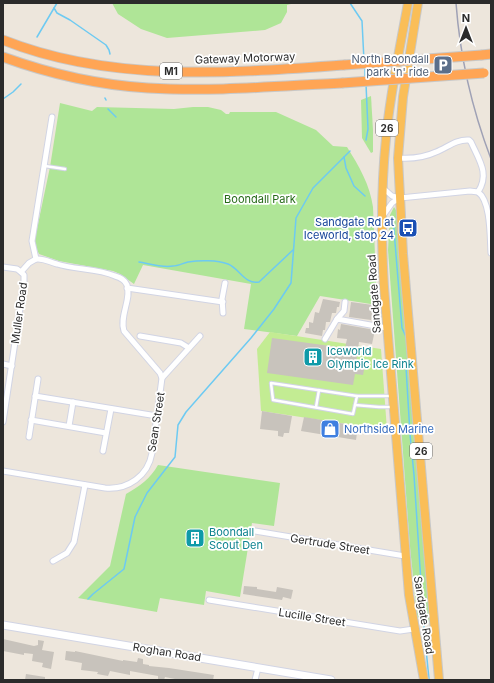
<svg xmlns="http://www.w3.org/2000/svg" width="494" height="683" viewBox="0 0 494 683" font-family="Inter,sans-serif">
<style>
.green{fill:#afe597}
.pitch{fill:#c3ec93}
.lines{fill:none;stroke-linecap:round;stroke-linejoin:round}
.stream{stroke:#6dcaf2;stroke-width:1.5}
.building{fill:#c8c3bc}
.service-casing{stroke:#d1d4e4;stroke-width:4.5}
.minor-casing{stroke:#d1d4e4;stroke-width:7}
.secondary-casing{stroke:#d1d4e4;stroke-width:9}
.trunk-casing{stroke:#c8c8c8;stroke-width:10}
.motorway-casing{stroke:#c8c8c8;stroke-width:11}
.service{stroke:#fff;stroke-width:2.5}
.minor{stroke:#fff;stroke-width:5}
.secondary{stroke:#fff;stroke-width:7}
.trunk{stroke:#fabe58;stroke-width:8}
.motorway{stroke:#ffa555;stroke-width:9}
.rail{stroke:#9fa1b5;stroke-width:1.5}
.motorway-bridge-casing{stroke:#c8c8c8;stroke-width:11;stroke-linecap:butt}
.motorway-bridge{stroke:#ffa555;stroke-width:9}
.labels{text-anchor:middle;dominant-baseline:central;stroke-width:3.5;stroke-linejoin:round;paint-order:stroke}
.shield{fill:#fff;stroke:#6b6b6b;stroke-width:1}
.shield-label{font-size:10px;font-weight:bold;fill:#2b2b2b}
.street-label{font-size:11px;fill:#2b2b2b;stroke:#fff}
.service-label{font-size:11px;fill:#4e5e75;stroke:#fff;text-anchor:end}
.park-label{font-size:11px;fill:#266a18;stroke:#fff}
.transit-label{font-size:11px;fill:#164399;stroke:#fff;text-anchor:end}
.culture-label{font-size:11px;fill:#0d838f;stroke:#fff;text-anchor:start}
.shop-label{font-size:11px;fill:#366cbe;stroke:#fff;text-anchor:start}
</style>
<rect width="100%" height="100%" fill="#ede6dc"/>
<g class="green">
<polygon points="112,3 295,3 287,5 287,12 281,23 265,30 167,38 141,29 118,14"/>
<polygon points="371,96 373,130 373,152 371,153 362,138 361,100"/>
<path d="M60,103L92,111L97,107L174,109L193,107H208L221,110L226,114H229L230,112H276L316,130L333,146L347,147C359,166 370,185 373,207L377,305L320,296L297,336L244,329L251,284L143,265L134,284L120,274L113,271L59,261L39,254L34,243L50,167Z"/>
<polygon points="394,207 399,215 432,615 429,622 421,622 417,615 410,547 388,250 390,215"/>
<path d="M158,465L280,483L274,526L252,523L240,597L206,591L204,605L160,598L157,612L78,598L110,566L126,494C140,486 150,479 158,465Z"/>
</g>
<polygon class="pitch" points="270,332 381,349 387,430 261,411 257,349"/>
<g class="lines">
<g class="stream">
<polyline points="350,3 362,21 364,61"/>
<polyline points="54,8 57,13 70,20 106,45 109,50 110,54"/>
<polyline points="37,37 57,3"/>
<polyline points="365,67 365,79"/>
<polyline points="105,98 106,100"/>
<polyline points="3,99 13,92 21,84"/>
<polyline points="108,109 116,117"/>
<polyline points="366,140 368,129 366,84"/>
<polyline points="344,157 346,168 354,186 365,196"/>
<polyline points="393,218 402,328 407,339"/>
<path d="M139,262C150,264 163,268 173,266C178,266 183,263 188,262C200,260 217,260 228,264C239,268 245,285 259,282L293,250"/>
<polyline points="407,342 408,360 406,367 410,434 414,475 424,629 429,679"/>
<polyline points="88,599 93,594 124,569 135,517 147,493 175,457 178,425 186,412 251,338 274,309 291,283 296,218 313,188 350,151"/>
</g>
</g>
<g class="building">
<polygon points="323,299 340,302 339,307 337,307 336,313 332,313 330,322 326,322 325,330 323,330 322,336 305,333 306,328 309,328 309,322 313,323 315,312 319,313"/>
<polygon points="351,302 373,305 371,320 349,317"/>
<polygon points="341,324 375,330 372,344 359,342 356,364 365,365 363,375 355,374 353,385 267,373 272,338 345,348 347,339 337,338 338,329 340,330"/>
<polygon points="262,411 292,416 289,433 284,433 283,437 278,436 278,431 260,429"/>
<polygon points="304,417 358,426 356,440 301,431"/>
<polygon points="244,586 257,587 257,589 276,592 277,587 293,590 291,599 283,597 282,600 243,594"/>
<polygon points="3,639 34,646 38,645 38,640 44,641 42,650 54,652 51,669 42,667 43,663 32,661 33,654 24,653 24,655 3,651"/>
<polygon points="66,651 75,652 75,651 123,661 123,660 137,662 138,658 143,659 143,664 149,665 149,666 169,668 214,675 213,680 180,680 165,677 164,680 158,680 158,676 130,671 130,675 110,671 108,676 97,674 98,672 81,670 82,663 65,660"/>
<polygon points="26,674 45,677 45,680 25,680"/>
</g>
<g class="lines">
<g class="service-casing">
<g id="service">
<polyline points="45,166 65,169"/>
<polygon points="271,383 357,396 353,414 273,400"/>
<polyline points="357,396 391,396"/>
<polyline points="355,405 379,407 393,407"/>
<polyline points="316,407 319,390"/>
</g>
</g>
<g class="minor-casing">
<g id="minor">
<path d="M398,158C411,159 423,158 436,152C447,148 456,139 469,140L471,142C479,160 490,174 478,192"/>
<polyline points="383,188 392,196 400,198 470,191 478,192"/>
<path d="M478,192C491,201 490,237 491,253"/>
<polyline points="382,217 392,203 399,198"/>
<polyline points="3,267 17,269 21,272"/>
<polyline points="21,272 29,263 36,259 32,241 52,117"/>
<polyline points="127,288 223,302"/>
<polyline points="223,313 222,299 225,283"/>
<polyline points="337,319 344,311 345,302"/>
<polyline points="140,336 181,343 189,348"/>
<polyline points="325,339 337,319 387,328"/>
<polyline points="3,364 12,366"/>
<polyline points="162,378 200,336"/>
<polyline points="35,396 157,416"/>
<polyline points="31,420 106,433"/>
<polyline points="3,422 24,282 24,275 21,272"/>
<polyline points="69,426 73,402"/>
<polyline points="29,437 38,379"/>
<polyline points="103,451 111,409"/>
<path d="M3,471L105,488C128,490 148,476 152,453L162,378L160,373L124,331C119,317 132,298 127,285C125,280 119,277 115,276C97,268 75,270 57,264C49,262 44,258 36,259"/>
<polyline points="255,531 405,556"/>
<polyline points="53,561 67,553 74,542 85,485"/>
<polyline points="209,600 400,631 414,629"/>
<polyline points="255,680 258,668"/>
</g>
</g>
<g class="secondary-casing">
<polyline id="secondary" points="3,625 331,680"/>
</g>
<g class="trunk-casing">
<g id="trunk">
<path d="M408,3C400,48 390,93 386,138C381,188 381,237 384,287L409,595L424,680"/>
<polyline points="418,3 403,97 398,158 403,254 439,680"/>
</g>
</g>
<g class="motorway-casing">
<g id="motorway">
<path d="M3,40C111,83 230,73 344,65"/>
<polyline points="482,55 491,54"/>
<path d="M3,57C50,74 99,85 148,88C213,92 278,86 342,83"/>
</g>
</g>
<use href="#service" class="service"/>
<use href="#minor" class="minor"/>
<use href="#secondary" class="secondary"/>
<use href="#trunk" class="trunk"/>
<use href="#motorway" class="motorway"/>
<path class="rail" d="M456,3C460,57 472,109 491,159"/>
<g class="motorway-bridge-casing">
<g id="motorway-bridge">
<polyline points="344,65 482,55"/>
<polyline points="342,83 484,73"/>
</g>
</g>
<use href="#motorway-bridge" class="motorway-bridge"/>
</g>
<defs>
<g id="parking-square" transform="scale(1)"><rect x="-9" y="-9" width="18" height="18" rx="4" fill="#5c6f8a" stroke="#fff"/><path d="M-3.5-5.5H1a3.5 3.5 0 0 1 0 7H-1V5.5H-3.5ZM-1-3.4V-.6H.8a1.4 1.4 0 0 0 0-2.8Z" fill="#fff"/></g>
<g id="bus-square" transform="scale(1)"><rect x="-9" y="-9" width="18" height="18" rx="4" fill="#1a4fb4" stroke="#fff"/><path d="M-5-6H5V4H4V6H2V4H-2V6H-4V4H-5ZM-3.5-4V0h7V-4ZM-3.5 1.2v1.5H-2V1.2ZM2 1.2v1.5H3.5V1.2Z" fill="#fff"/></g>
<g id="building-square" transform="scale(1)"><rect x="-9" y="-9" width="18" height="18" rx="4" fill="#0f9aa8" stroke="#fff"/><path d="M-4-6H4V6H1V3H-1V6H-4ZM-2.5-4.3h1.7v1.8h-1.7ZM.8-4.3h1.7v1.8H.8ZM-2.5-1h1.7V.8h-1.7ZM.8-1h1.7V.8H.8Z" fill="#fff"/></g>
<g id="shop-square" transform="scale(1)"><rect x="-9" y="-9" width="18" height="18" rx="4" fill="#3f7fe0" stroke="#fff"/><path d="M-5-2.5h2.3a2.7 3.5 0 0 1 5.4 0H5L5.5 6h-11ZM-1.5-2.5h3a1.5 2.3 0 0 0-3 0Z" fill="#fff"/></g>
</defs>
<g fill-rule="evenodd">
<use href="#parking-square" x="443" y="65"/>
<use href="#bus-square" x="408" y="228"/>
<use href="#building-square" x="313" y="357"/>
<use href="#shop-square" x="330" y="429"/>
<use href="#building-square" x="195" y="538"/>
</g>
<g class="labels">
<g class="shield">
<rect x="160" y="63" width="22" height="16" rx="3"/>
<rect x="376" y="120" width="22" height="16" rx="3"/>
<rect x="410" y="443" width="22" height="16" rx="3"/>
</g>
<g class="shield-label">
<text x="171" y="71">M1</text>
<text x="387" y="128">26</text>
<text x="421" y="451">26</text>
</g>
<g class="street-label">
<text transform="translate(245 58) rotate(-2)">Gateway Motorway</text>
<text transform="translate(374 294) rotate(-94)">Sandgate Road</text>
<text transform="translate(19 313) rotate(-82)">Muller Road</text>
<text transform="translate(156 422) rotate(-81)">Sean Street</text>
<text transform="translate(330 544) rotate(9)">Gertrude Street</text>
<text transform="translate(424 615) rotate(81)">Sandgate Road</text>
<text transform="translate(312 617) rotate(9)">Lucille Street</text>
<text transform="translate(167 652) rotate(9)">Roghan Road</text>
</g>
<g class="service-label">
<text x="429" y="59">North Boondall<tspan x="429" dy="13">park 'n' ride</tspan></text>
</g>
<g class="park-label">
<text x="260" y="199">Boondall Park</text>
</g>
<g class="transit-label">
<text x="394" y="222">Sandgate Rd at<tspan x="394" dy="13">Iceworld, stop 24</tspan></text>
</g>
<g class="culture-label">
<text x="327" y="351">Iceworld<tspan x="327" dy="13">Olympic Ice Rink</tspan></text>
<text x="209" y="532">Boondall<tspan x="209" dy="13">Scout Den</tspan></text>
</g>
<g class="shop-label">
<text x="344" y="429">Northside Marine</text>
</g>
</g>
<rect width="494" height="683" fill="none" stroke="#2b2b2b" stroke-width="8"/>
<g transform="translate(466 28)" stroke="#ffffff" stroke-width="3" paint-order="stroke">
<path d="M0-3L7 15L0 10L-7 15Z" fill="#2b2b2b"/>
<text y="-6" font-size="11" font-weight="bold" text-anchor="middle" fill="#2b2b2b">N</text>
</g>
</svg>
